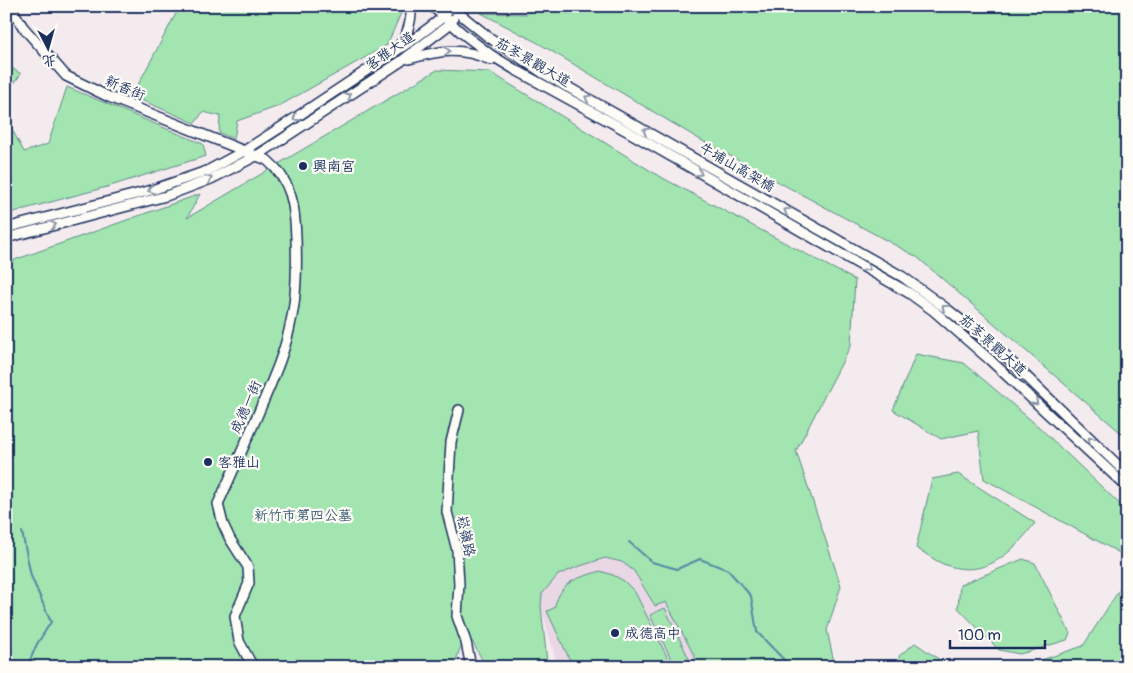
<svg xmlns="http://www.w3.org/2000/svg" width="1133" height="673" viewBox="0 0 1133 673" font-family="Pangolin,'LXGW WenKai TC',sans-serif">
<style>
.built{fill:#e9d7e6}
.green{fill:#a2e5b0;stroke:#5e8a87}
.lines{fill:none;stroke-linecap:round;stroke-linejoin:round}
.stream{stroke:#538aa7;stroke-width:2}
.minor-casing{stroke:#1b2f5e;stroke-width:12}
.minor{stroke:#fdfcf7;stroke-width:9}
.oneway{stroke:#8c96aa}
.poi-dot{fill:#1b2f5e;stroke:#fdfcf7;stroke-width:2}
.labels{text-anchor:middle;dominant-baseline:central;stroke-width:4.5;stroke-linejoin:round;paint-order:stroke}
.street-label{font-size:14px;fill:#1b2f5e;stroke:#fdfcf7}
.poi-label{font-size:14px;fill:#1b2f5e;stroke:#fdfcf7;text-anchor:start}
.park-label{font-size:14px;fill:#3d5c72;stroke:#fdfcf7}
</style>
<rect width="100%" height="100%" fill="#f4ebef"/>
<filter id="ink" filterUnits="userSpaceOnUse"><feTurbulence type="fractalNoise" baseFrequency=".02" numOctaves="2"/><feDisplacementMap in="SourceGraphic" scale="10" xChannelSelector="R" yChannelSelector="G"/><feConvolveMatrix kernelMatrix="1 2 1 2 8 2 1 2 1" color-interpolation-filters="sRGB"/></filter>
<g filter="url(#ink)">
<g class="built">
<polygon points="471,6 530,6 527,11"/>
<polygon points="605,558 622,562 634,571 654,606 666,601 697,659 681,667 558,667 541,607 542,594 558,575 577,567"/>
</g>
<g class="green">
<polygon points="180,6 398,6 401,13 387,45 279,106 237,121 234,139 219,133 220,116 203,112 195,123 132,96"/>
<polygon points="537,6 1127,6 1127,438 917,257 699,139 538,43 481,13 527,14"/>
<polygon points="6,64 21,74 6,94"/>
<polygon points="437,70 490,72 659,176 855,280 851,345 796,451 841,586 827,630 835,667 681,667 696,659 666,602 655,606 634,571 622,562 605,558 577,567 558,575 542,594 541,607 547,662 539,667 486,667 472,641 460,648 454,667 6,667 6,263 200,194 187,218"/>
<polygon points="67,87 203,144 206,156 107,187 6,214 6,118 24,152 48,144"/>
<polygon points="916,354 964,363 1039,427 1127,511 1127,557 984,479 978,431 941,439 893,410"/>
<path d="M958,474L1035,523C1011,554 985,580 943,564C934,560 925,553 916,548L932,479Z"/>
<polygon points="1023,559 1035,563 1070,633 1067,640 1020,654 999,650 958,608 960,585"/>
<path d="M600,571L613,575L624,581L635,592L672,667H573L547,611L554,608C563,579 574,580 600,571Z"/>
<polygon points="1127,578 1127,667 1021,667 1083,646"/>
<polygon points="665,608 690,661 675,667 650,615"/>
<polygon points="915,643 940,660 939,667 900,667 899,656"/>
</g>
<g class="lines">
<g class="stream">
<polyline points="22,532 31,576 51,622 37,644 27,667"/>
<polyline points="629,542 652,562 677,569 700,559 728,570 751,596 757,632 791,667"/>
<polyline points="482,665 482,667"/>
</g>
<g class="minor-casing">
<g id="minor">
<path d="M10,6L23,27L66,76L109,97L267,160C292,181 295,206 296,238C297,265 297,295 291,321C285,354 271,383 258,414C245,444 232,474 218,504L223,524L230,539L248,567L249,583L235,616L239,641L253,667"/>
<polyline points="432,6 462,33 491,55 514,69 627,131 909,293 934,311 990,360 1127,487"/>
<polyline points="450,6 487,36 543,73 903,277 947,309 1000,351 1127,474"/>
<path d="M398,48C407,34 412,23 411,6"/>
<path d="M409,59C440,50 461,47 491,60"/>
<polyline points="6,228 152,190 207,171 244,151 286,124 414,39 446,15"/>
<polyline points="6,238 166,196 211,179 258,155 400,62 450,24 453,19"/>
<polyline points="459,410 451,442 447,512 457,550 459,584 457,616 466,642 471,667"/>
</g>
</g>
<use href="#minor" class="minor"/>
</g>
<defs><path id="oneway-chevron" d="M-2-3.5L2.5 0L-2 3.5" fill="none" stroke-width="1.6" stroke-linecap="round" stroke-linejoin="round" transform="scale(1.25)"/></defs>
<g class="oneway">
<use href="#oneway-chevron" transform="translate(447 51) rotate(-2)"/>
<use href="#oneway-chevron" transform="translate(348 96) rotate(-33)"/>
<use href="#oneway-chevron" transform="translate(588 98) rotate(-151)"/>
<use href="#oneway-chevron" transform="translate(296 118) rotate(146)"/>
<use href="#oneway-chevron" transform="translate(646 131) rotate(-150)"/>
<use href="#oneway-chevron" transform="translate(699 173) rotate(30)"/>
<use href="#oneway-chevron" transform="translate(209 179) rotate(-23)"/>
<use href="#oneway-chevron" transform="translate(151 190) rotate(163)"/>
<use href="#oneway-chevron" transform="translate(787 211) rotate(-150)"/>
<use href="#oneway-chevron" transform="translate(53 225) rotate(-15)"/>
<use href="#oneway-chevron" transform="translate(867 268) rotate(29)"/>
<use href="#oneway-chevron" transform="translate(945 308) rotate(-143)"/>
<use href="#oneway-chevron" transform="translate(1035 402) rotate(43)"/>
<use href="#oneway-chevron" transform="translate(1091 440) rotate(-136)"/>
</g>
</g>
<g class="poi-dot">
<circle cx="303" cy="166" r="5"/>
<circle cx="208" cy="462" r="5"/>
<circle cx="615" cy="633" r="5"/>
</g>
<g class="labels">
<g class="street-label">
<text transform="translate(390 51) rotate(-35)">客雅大道</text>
<text transform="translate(533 62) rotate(30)">茄苳景觀大道</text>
<text transform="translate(125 88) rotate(23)">新香街</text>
<text transform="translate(737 167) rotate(30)">牛埔山高架橋</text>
<text transform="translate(993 345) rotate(42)">茄苳景觀大道</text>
<text transform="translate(246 407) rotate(-66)">成德一街</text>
<text transform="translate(466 536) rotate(79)">崧嶺路</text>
</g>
<g class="poi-label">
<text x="313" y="166">興南宮</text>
<text x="218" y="462">客雅山</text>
<text x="625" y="633">成德高中</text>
</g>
<g class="park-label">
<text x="303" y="515">新竹市第四公墓</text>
</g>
</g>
<rect width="1133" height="673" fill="none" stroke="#fdfcf7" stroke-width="25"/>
<rect x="12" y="12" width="1108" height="648" fill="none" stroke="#1b2f5e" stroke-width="2" filter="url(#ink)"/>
<g transform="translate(48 48) rotate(174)" stroke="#fdfcf7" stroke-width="4" paint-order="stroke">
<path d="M0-4L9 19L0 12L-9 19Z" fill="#1b2f5e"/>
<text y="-8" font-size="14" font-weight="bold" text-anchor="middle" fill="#1b2f5e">北</text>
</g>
<path d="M950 640v8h95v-8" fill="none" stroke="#1b2f5e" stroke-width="2.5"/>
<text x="958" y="640" font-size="15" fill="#1b2f5e" stroke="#fdfcf7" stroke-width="4" paint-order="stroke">100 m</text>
</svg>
